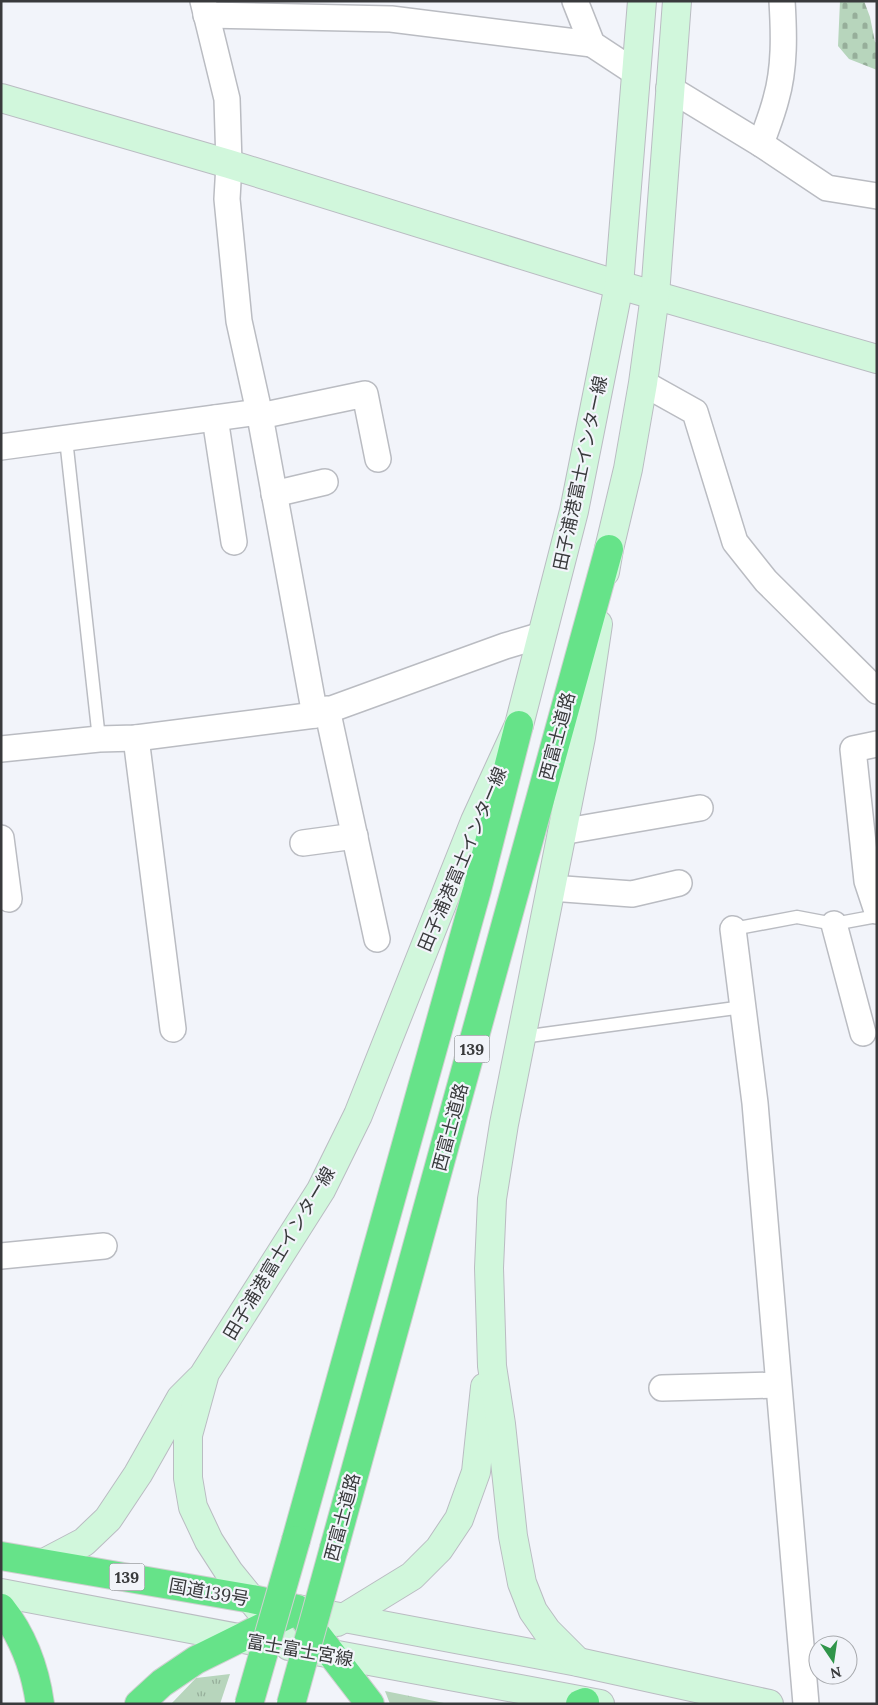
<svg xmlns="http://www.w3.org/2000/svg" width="878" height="1705" viewBox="0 0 878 1705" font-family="Lora,'Noto Sans JP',serif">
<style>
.grass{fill:url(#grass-tufts)}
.cemetery{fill:url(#cemetery-stones)}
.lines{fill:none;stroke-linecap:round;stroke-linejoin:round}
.lane-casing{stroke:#babcc2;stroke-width:15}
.street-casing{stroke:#babcc2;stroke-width:28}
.secondary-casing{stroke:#babcc2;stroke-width:30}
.highway-casing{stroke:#cfd0d0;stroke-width:30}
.lane{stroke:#fff;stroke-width:12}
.street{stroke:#fff;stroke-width:25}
.secondary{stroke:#d1f7dc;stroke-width:28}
.highway{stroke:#66e389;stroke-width:28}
.highway-bridge-casing{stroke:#cfd0d0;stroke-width:30;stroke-linecap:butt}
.highway-bridge{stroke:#66e389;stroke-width:28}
.labels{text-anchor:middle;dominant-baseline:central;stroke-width:4.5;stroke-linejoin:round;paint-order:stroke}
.shield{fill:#f2f4fa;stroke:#707275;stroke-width:1}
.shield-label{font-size:16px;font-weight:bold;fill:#393a3c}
.street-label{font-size:18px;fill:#393a3c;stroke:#f2f4fa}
</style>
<defs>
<pattern id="grass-tufts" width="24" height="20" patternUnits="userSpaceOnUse" patternTransform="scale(1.25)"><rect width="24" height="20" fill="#b7d5bc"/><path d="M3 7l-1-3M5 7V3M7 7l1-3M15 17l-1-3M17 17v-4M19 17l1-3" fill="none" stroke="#96ae9a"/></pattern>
<pattern id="cemetery-stones" width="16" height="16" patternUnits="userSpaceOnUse" patternTransform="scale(1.25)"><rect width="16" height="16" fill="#b7d5bc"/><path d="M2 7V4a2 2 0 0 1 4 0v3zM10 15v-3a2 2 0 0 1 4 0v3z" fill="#96ae9a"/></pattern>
</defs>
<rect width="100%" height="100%" fill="#f2f4fa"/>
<g class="grass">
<polygon points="230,1674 220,1704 171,1704 196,1678"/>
<polygon points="385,1691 449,1704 390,1704"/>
</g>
<polygon class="cemetery" points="840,1 864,1 870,17 875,42 877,43 877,70 849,59 838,46"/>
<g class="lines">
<g class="lane-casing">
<g id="lane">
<polyline points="66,439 99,739"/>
<polyline points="733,929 797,917 834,924 877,916"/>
<polyline points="522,1037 743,1007"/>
</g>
</g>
<g class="street-casing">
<g id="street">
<polyline points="203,1 227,99 229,164 227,199 239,321 260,416 315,715"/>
<polyline points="575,1 592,44 636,73"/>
<polyline points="206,15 391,19 592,44"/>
<polyline points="669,88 761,144 827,188 877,196"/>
<path d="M761,144C766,129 772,115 776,99C785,68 784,33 782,1"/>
<polyline points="643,383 695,412 735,542 766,581 877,691"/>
<polyline points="260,416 365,394 378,459"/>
<polyline points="215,418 234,542"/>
<polyline points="1,447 259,412"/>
<polyline points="274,494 325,482"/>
<polyline points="327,709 377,939"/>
<polyline points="136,738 173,1029"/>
<polyline points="877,744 853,749 867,881 877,911"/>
<polyline points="1,749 99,739 136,738 315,715 505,646 542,635"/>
<polyline points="561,832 700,808"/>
<polyline points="1,838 9,899"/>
<polyline points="303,843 355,836"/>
<polyline points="551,888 632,894 679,883"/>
<polyline points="834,924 863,1033"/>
<polyline points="733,929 755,1103 806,1704"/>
<polyline points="1,1256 104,1246"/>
<polyline points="662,1388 778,1385"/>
</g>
</g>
<g class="secondary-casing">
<g id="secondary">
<polyline points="1,98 229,164 619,285 877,359"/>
<polyline points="605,572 609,549 628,469 643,383 655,295 677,1"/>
<polyline points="44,1563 84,1542 108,1519 138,1474 181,1398 200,1379"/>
<polyline points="1,1593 254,1641"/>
<polyline points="297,1609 578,1662 769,1704"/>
<polyline points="337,1622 412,1576 439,1549 459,1519 476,1472 485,1387"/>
<polyline points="289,1646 229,1572 209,1541 193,1507 188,1478 188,1435 205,1373 321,1190 358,1115 475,821 519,725 574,511 619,285 642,1"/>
<polyline points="316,1651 600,1704"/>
<polyline points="578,1662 547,1631 533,1611 522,1583 513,1536 501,1424 492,1366 489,1268 492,1199 504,1124 581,737 598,624"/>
</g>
</g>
<g class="highway-casing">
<g id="highway">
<polyline points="296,1540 477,890 519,725"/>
<polyline points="334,1548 609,549"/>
<polyline points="1,1556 252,1599 297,1609"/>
<path d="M1,1608C24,1637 35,1668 40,1704"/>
<polyline points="300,1613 370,1704"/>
<polyline points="139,1704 162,1683 196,1660 289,1614"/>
<polyline points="580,1704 585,1702"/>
</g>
</g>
<use href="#lane" class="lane"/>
<use href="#street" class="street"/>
<use href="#secondary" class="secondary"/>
<use href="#highway" class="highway"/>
<g class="highway-bridge-casing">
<g id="highway-bridge">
<polyline points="249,1704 296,1540"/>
<polyline points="291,1704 334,1548"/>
</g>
</g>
<use href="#highway-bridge" class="highway-bridge"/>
</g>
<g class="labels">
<g class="shield">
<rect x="454.5" y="1035.5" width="35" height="27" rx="4"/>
<rect x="109.5" y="1563.5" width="35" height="27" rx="4"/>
</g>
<g class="shield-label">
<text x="472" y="1049">139</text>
<text x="127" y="1577">139</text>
</g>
<g class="street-label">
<text transform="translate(580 473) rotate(-78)">田子浦港富士インター線</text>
<text transform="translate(557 736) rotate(-75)">西富士道路</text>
<text transform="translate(462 859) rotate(-67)">田子浦港富士インター線</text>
<text transform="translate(450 1127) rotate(-75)">西富士道路</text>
<text transform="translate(279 1253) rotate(-59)">田子浦港富士インター線</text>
<text transform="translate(342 1517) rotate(-75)">西富士道路</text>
<text transform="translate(209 1592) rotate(10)">国道139号</text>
<text transform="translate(300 1650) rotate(10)">富士富士宮線</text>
</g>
</g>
<rect width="878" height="1705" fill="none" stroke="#393a3c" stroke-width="5"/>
<g transform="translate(833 1660) rotate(167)"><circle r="24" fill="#f2f4fa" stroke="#a8aaae"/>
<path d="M0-4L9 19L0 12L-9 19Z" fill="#30954a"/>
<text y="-8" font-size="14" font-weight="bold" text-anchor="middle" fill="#393a3c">N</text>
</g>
</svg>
